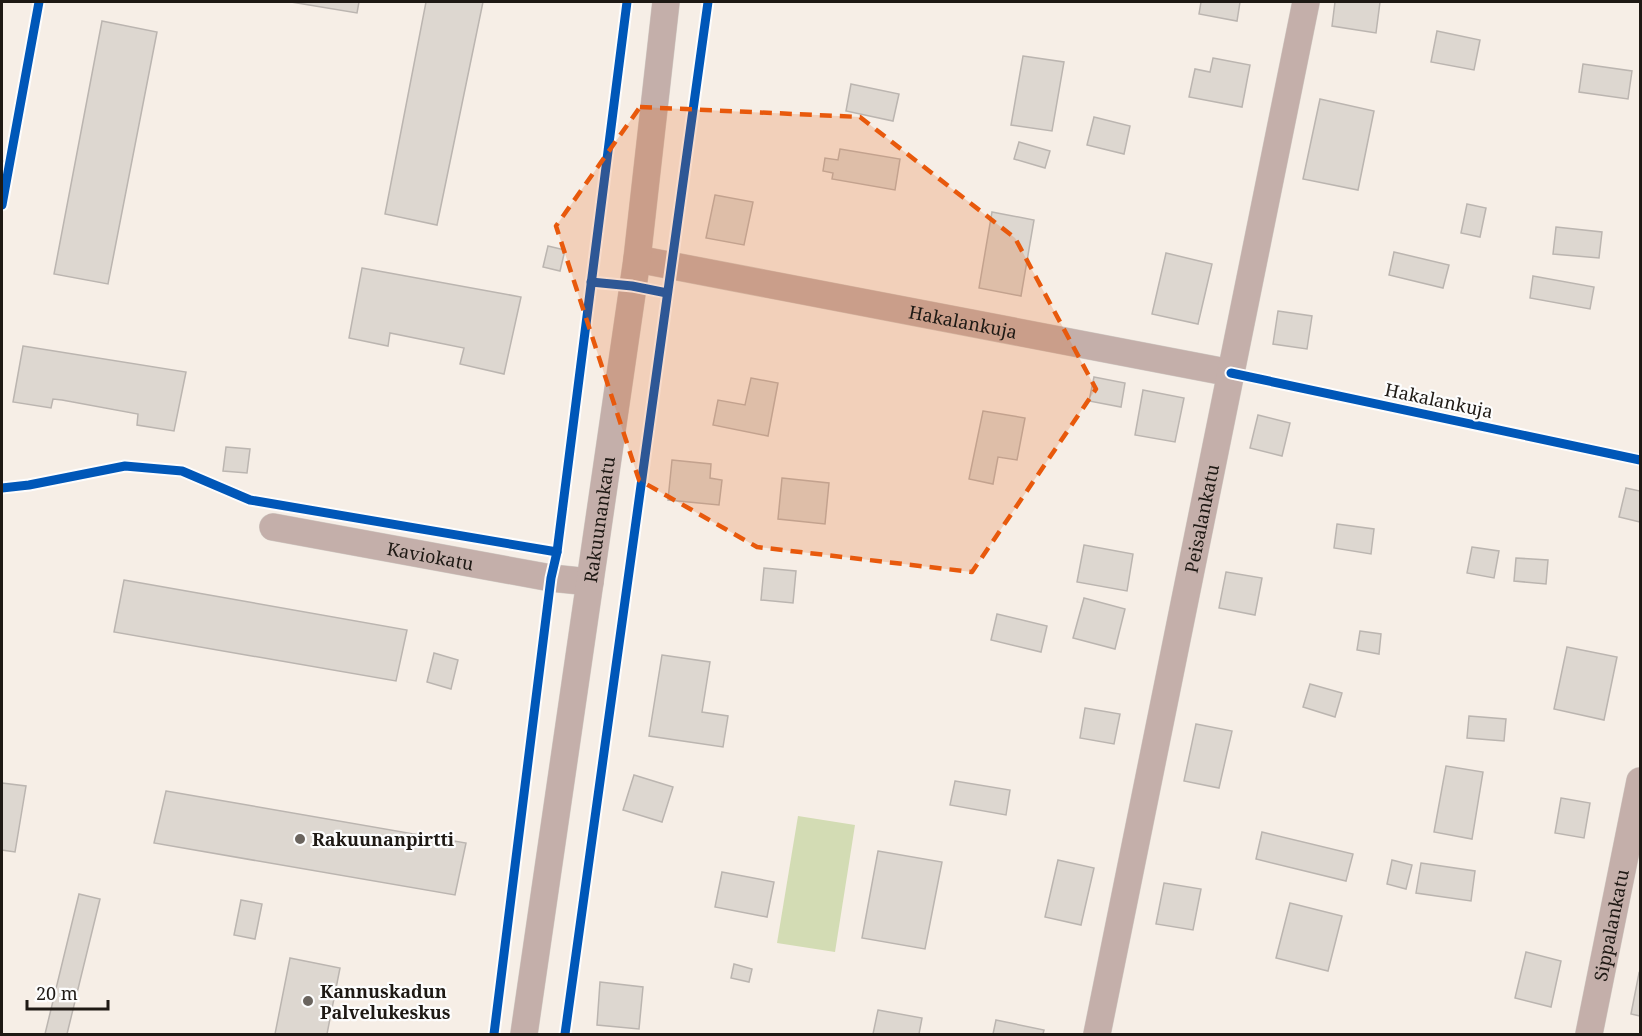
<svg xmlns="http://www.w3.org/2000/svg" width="1642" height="1036" viewBox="0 0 1642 1036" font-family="'Noto Serif',serif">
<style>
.green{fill:#d3dcb4}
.building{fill:#ddd7d0;stroke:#bbb5b0;stroke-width:1.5}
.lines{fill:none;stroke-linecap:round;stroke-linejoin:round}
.minor-casing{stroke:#d2ccc6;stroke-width:28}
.path{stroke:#bcafaa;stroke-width:4;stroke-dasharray:3 3;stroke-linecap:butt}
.minor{stroke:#c4afaa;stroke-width:27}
.cycleway-casing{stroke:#fdfdfd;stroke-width:13}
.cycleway{stroke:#0057b8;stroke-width:9}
.marked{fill:#e8590c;fill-opacity:0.2;stroke:#e8590c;stroke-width:4.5;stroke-dasharray:12 8;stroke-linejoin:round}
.poi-dot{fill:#6a645e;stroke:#fdfdfd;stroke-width:2}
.labels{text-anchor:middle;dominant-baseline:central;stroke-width:4.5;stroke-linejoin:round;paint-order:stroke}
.street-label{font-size:18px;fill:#1e1914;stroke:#fdfdfd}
.poi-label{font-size:18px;font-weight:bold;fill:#1e1914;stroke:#fdfdfd;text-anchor:start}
</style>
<rect width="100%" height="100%" fill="#f6eee6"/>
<polygon class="green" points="798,816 855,825 835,952 777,943"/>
<g class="building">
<polygon points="291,2 359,2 357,13"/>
<polygon points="426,2 483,2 437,225 385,214"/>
<polygon points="1201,2 1240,2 1237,21 1199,14"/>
<polygon points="1335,2 1380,2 1376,33 1332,26"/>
<polygon points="102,21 157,32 108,284 54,274"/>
<polygon points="1437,31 1480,40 1474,70 1431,62"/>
<polygon points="1023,56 1064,62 1052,131 1011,125"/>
<polygon points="1213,58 1250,65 1242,107 1189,97 1195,69 1210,72"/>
<polygon points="1583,64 1632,71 1628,99 1579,92"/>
<polygon points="851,84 899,94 893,121 846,111"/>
<polygon points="1320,99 1374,111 1358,190 1303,179"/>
<polygon points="1094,117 1130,126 1124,154 1087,145"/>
<polygon points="1019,142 1050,151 1045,168 1014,159"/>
<polygon points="840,149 900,159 895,190 832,179 833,173 823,171 825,158 838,160"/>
<polygon points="715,195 753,202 744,245 706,238"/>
<polygon points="1467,204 1486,208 1480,237 1461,233"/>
<polygon points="992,212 1034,220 1021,296 979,288"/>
<polygon points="1556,227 1602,232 1599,258 1553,254"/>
<polygon points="548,246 565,250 560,271 543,267"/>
<polygon points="1394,252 1449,265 1443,288 1389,275"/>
<polygon points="1166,253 1212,264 1198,324 1152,314"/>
<polygon points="362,268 521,297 504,374 460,364 464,348 390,333 388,346 349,338"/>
<polygon points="1533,276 1594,287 1590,309 1530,298"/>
<polygon points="1278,311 1312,316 1307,349 1273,344"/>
<polygon points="23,346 186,372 174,431 137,425 138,414 62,400 53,399 51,408 13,402"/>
<polygon points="1094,377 1125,383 1121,407 1089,401"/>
<polygon points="751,378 778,383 768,436 713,425 718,400 745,405"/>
<polygon points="1143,390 1184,398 1175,442 1135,435"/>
<polygon points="983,411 1025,418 1017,460 998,457 993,484 969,479"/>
<polygon points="1258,415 1290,423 1282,456 1250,448"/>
<polygon points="226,447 250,449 247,473 223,471"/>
<polygon points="672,460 711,464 710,478 722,480 719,505 668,500"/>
<polygon points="782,478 829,483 825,524 778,519"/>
<polygon points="1626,488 1640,491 1640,522 1619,517"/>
<polygon points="1337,524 1374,529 1371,554 1334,548"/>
<polygon points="1084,545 1133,554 1127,591 1077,582"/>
<polygon points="1472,547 1499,551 1494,578 1467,573"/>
<polygon points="1516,558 1548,560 1546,584 1514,581"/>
<polygon points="764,568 796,571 793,603 761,600"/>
<polygon points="1226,572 1262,578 1255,615 1219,608"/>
<polygon points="124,580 407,630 396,681 114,632"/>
<polygon points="1084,598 1125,609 1115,649 1073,638"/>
<polygon points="997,614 1047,626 1041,652 991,640"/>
<polygon points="1360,631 1381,634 1379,654 1357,650"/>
<polygon points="1567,647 1617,657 1604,720 1554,709"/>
<polygon points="434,653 458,660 451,689 427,682"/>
<polygon points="662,655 710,662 702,712 728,716 723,747 649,736"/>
<polygon points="1310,684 1342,693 1335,717 1303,707"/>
<polygon points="1085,708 1120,714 1114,744 1080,738"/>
<polygon points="1469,716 1506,719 1504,741 1467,738"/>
<polygon points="1196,724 1232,731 1219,788 1184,781"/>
<polygon points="1446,766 1483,772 1472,839 1434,832"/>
<polygon points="634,775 673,787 662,822 623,810"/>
<polygon points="955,781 1010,790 1006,815 950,805"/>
<polygon points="2,783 26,786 15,852 2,850"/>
<polygon points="166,791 466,843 455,895 154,843"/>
<polygon points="1561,798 1590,803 1584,838 1555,833"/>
<polygon points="1262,832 1353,854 1346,881 1256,859"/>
<polygon points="878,851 942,862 925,949 862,938"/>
<polygon points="1058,860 1094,868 1081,925 1045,917"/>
<polygon points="1392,860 1412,865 1406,889 1387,884"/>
<polygon points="1421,863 1475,871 1471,901 1416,893"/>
<polygon points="722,872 774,882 767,917 715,907"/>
<polygon points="1164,883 1201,889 1193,930 1156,924"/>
<polygon points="79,894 100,899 67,1034 45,1034"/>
<polygon points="241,900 262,904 255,939 234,935"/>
<polygon points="1290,903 1342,916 1328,971 1276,958"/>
<polygon points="1526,952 1561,961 1551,1007 1515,998"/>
<polygon points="290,958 340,968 327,1034 275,1034"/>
<polygon points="734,964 752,969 749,982 731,978"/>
<polygon points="1639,973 1640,974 1640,1016 1631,1014"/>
<polygon points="600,982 643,987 639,1029 597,1025"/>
<polygon points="878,1010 922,1018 919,1034 873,1034"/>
<polygon points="996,1020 1044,1030 1043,1034 993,1034"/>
</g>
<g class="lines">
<g class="minor-casing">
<g id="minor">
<path id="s1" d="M637,259L1231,373"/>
<path id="s2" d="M273,527L551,578L590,582"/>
<path id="s3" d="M524,1034L637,259L666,2"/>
<path id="s4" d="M1097,1034L1306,2"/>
<path id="s5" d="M1589,1034L1640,781"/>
</g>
</g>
<polyline class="path" points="2,162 9,164"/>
<use href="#minor" class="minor"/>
<g class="cycleway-casing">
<g id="cycleway">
<polyline points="2,205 39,2"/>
<polyline points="591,282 632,286 667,293"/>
<polyline points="1231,373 1640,460"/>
<polyline points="2,488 29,485 125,466 182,471 250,500 557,552"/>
<polyline points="494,1034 551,578 557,552 627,2"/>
<polyline points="565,1034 708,2"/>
</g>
</g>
<use href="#cycleway" class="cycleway"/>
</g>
<path class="marked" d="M640,107L860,117L1015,238L1096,389L972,572L757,547L639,480L556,226Z"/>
<g class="poi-dot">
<circle cx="300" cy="839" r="6"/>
<circle cx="308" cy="1001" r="6"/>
</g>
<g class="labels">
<g class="street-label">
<text stroke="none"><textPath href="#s1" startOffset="332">Hakalankuja</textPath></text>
<text transform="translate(1439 400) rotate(12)">Hakalankuja</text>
<text stroke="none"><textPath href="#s4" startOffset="526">Peisalankatu</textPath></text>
<text stroke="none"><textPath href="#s3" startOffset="520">Rakuunankatu</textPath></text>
<text stroke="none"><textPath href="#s2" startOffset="160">Kaviokatu</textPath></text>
<text stroke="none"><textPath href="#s5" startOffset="111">Sippalankatu</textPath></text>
</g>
<g class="poi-label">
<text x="312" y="839">Rakuunanpirtti</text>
<text x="320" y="991">Kannuskadun<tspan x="320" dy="21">Palvelukeskus</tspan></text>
</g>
</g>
<rect width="1642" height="1036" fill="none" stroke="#1e1914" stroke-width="6"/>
<path d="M27 1000v9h81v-9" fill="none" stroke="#1e1914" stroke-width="3"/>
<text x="36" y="1000" font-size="18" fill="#1e1914" stroke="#fdfdfd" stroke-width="4.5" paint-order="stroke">20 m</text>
</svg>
